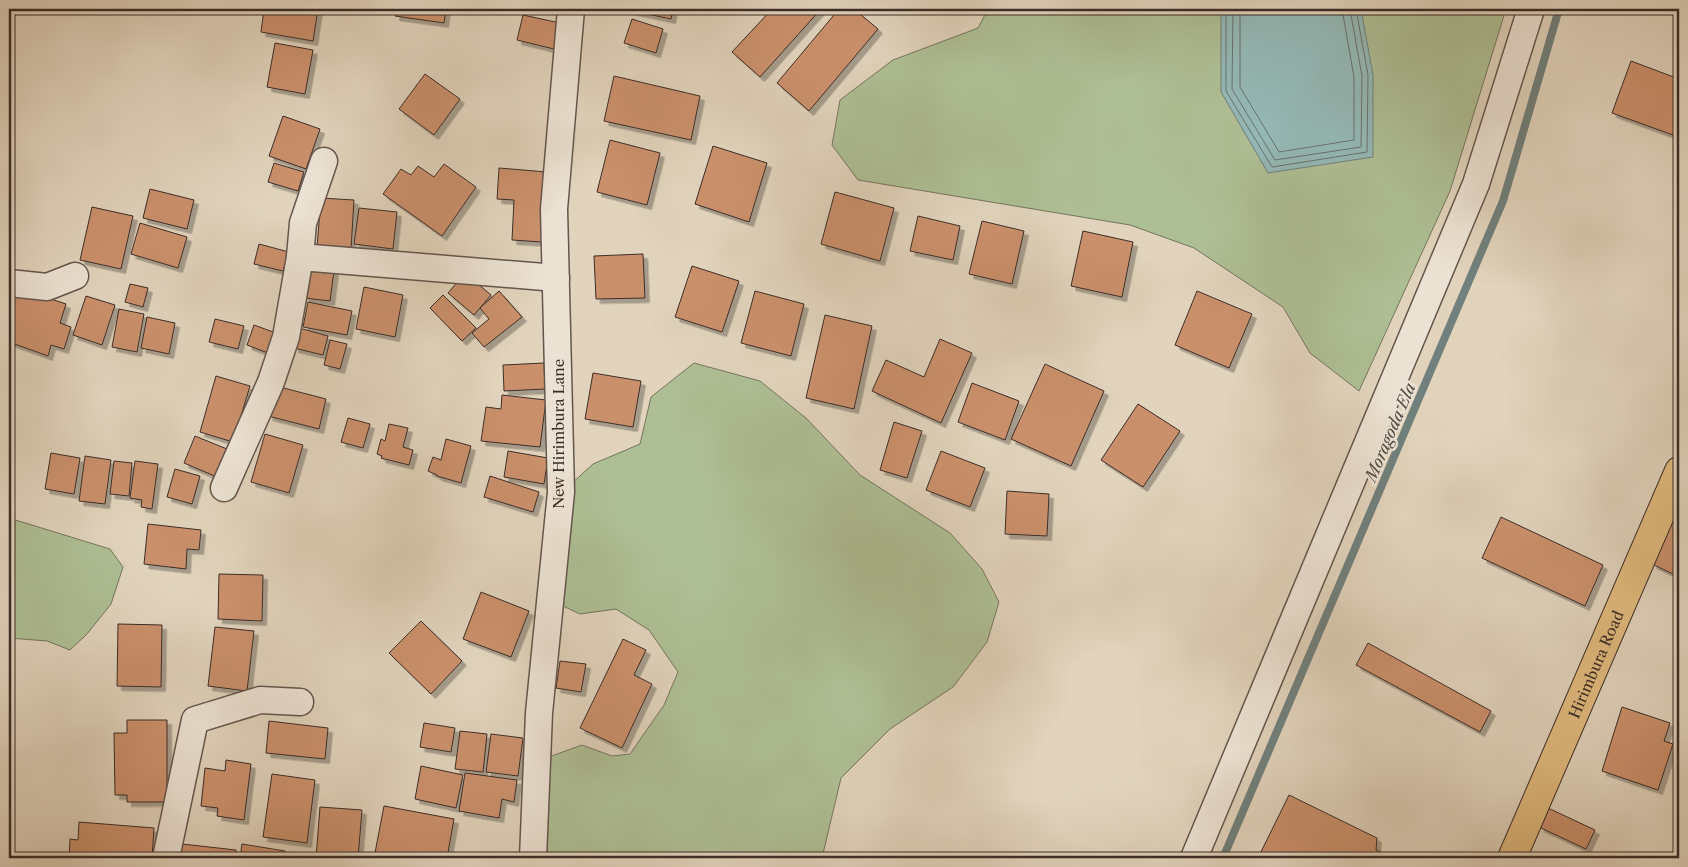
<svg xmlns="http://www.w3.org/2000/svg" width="1688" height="867" viewBox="0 0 1688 867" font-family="'Libre Caslon Text',serif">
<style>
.green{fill:#aebe94;stroke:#75765e}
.water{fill:#94b7b4;stroke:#71807c}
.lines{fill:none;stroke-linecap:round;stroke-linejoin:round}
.shore{stroke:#68726e;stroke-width:1}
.stream{stroke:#71807c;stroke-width:8}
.building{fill:#ca906c;stroke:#3c2d28;filter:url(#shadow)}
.street-casing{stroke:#65564d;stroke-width:29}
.primary-casing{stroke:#3c2d28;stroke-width:30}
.street{stroke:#ece2d3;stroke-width:26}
.primary{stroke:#e0ba7e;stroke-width:28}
.labels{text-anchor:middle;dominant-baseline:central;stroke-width:5;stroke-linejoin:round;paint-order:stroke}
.street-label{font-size:15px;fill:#3c2d28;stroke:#ece2d3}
.water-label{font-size:16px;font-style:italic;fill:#4e4944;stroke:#ece2d3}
</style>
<defs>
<filter id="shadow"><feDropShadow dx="4.5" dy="4.5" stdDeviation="0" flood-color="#0004"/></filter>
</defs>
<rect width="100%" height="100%" fill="#e1d3bc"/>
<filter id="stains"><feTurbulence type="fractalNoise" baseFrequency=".004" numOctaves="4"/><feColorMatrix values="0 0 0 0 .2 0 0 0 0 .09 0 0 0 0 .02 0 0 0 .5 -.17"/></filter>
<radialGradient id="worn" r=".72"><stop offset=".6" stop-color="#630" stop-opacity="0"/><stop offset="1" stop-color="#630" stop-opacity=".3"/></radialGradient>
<g class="green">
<polygon points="988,9 1506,9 1450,191 1359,391 1310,353 1283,307 1194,248 1130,225 858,180 832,145 840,100 893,60 978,28"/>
<polygon points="694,363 760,381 807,419 860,475 950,533 982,569 999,602 987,642 953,687 890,729 841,778 822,858 541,858 546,758 582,745 612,756 630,754 664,705 678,672 649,630 616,609 580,614 563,606 569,486 593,464 640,444 651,397"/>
<polygon points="9,518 110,549 123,567 111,604 87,634 70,650 47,641 9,638"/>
</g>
<polygon class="water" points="1221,9 1361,9 1373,75 1373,157 1268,173 1221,92"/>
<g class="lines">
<g class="shore">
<polyline points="1226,9 1226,91 1272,167 1367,152 1368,75 1356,9"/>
<polyline points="1233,9 1232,89 1275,160 1361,147 1362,76 1350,9"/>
<polyline points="1240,9 1240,87 1279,152 1354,140 1354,77 1342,9"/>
</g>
<polyline class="stream" points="1223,858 1503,201 1559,9"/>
</g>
<g class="building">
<polygon points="264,9 318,9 313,41 261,32"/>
<polygon points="396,9 446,9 444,23 395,16"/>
<polygon points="624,9 673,9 671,19"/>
<polygon points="772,9 821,9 760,77 732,52"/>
<polygon points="839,9 854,9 878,29 809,111 777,83"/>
<polygon points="523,15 560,23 554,49 517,40"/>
<polygon points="632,19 663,29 656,53 624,43"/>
<polygon points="275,43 313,50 305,94 267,87"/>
<polygon points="1631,61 1679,79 1679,119 1673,135 1612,113"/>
<polygon points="425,74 460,99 434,135 399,109"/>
<polygon points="614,76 700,96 691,140 604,121"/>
<polygon points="283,116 320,129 306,169 269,156"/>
<polygon points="610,140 660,153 647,205 597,192"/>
<polygon points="713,146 767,163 749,222 695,204"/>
<polygon points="274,163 304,172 298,191 268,182"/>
<polygon points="444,164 476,187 442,236 383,194 401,169 411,175 418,166 434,177"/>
<polygon points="499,168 547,172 542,242 512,240 514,200 497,199"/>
<polygon points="150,189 194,200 187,229 143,218"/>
<polygon points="835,192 894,208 880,261 821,244"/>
<polygon points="321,198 354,200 351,249 317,247"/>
<polygon points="92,207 133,216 121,269 80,260"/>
<polygon points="359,208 397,212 393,249 354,244"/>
<polygon points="918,216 960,226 953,260 910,251"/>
<polygon points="982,221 1024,231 1012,284 969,274"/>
<polygon points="140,223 187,237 178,268 131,254"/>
<polygon points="1083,231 1133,242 1122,297 1071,286"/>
<polygon points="259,244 289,252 283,271 254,264"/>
<polygon points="643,254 645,298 596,299 594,256"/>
<polygon points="308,260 335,263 330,301 304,298"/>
<polygon points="692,266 739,281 722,332 675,317"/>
<polygon points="465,273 491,295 474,315 448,293"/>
<polygon points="130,284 148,288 143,307 125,302"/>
<polygon points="9,285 66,304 60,323 71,327 64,349 51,345 48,356 9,342"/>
<polygon points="364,287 403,295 395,337 356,329"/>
<polygon points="499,291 522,317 484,347 472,333 489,319 480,308"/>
<polygon points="755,291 804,304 791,356 741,343"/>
<polygon points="1197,291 1252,314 1229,368 1175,345"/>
<polygon points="443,295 476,328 462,341 430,308"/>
<polygon points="86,296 115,305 102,345 73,335"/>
<polygon points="308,302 352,311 347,335 303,327"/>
<polygon points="119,309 144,314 137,352 112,347"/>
<polygon points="825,315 872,326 854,409 806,398"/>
<polygon points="147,317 175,323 169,354 141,348"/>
<polygon points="215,319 244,326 238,349 209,342"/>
<polygon points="254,325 276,333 268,353 247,345"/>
<polygon points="299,328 328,336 323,355 294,348"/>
<polygon points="940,339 972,353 941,423 872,391 886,360 924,377"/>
<polygon points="330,340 347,344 340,369 324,365"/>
<polygon points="544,363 545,389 504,391 503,365"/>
<polygon points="1045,364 1104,391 1071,466 1011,439"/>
<polygon points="593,373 641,381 633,427 585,419"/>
<polygon points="216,376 250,386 233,442 200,432"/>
<polygon points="972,383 1019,401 1005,440 958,422"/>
<polygon points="276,386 326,399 319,429 268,416"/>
<polygon points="502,395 546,400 540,447 481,441 486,407 501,409"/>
<polygon points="1138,404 1180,431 1143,487 1101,460"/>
<polygon points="348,418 370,424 363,448 341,442"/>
<polygon points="894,422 922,431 907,478 880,470"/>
<polygon points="389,424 408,428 403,447 413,450 409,465 381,458 382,456 377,454 381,439 385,441"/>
<polygon points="265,434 303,445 289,493 251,482"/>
<polygon points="195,436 227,449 217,477 184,463"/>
<polygon points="446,439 471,446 461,483 437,476 437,475 428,471 433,457 441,460"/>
<polygon points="508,451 548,458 544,484 504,477"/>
<polygon points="941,451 985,468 970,507 926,490"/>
<polygon points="51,453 80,458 74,494 45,489"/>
<polygon points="85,456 111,460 105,504 79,501"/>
<polygon points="114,461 132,463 129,496 110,494"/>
<polygon points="135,461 158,464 152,509 141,507 142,500 130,498"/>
<polygon points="175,469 200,476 192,504 167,497"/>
<polygon points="490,476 539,492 533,512 484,497"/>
<polygon points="1007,491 1049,494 1047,536 1005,534"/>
<polygon points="1679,506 1679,577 1652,564"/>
<polygon points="1501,517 1603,565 1585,606 1482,558"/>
<polygon points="148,524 201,530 199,550 187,549 186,569 144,564"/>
<polygon points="219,574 263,575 262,621 218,619"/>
<polygon points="481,592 529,611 511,657 463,639"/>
<polygon points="421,621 462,661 431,694 389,653"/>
<polygon points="118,624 162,625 161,687 117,686"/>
<polygon points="215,627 254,631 247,691 208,686"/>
<polygon points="623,639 646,650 634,675 652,684 622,748 580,728"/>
<polygon points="1368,643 1491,711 1480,732 1356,665"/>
<polygon points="560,661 586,664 581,692 556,688"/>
<polygon points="1622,707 1670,723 1664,741 1673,744 1658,790 1602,771"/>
<polygon points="127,720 167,720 167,802 127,802 127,795 115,795 114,733 127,733"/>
<polygon points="269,721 328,728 325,759 266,753"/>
<polygon points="424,723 455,728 451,752 420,747"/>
<polygon points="460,731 487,734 483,772 455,769"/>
<polygon points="491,734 523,738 518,776 486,772"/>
<polygon points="226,760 251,764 244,820 217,816 218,808 201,806 205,768 225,771"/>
<polygon points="421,766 463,775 456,808 415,799"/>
<polygon points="465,773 517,780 514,802 502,799 499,818 459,811"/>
<polygon points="272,774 315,780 307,843 263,837"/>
<polygon points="1289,795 1377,838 1376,850 1392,858 1258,858"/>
<polygon points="384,806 454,819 447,858 374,858"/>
<polygon points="320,807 362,810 358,858 316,858"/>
<polygon points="1548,808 1595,830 1586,849 1539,827"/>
<polygon points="79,822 154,828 152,858 69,858 70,839 78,840"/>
<polygon points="182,844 236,850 236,858 180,858"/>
<polygon points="242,844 285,851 284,858 240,858"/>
</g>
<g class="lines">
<g class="street-casing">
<g id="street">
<polyline points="300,257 556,278"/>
<polyline points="9,283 47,287 75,276"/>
<polyline points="224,488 271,382 286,337 300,257 303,223 324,161"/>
<polyline points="166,858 195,720 260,700 300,702"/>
<polyline points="533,858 539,713 561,492 554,209 571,9"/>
<polyline points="1194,858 1476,184 1531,9"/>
</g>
</g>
<g class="primary-casing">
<g id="primary">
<path id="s1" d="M1512,858L1679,471"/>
</g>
</g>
<use href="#street" class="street"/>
<use href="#primary" class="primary"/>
</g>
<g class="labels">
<g class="street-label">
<text transform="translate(558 434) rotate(-90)">New Hirimbura Lane</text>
<text stroke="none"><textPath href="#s1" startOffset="211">Hirimbura Road</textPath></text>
</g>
<g class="water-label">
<text transform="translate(1390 432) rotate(-67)">Moragoda Ela</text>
</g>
</g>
<rect width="1688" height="867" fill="none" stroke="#e1d3bc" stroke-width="30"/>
<rect x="10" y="10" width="1668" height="847" fill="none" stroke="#3c2d28" stroke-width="2.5"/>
<rect x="15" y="15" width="1658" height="837" fill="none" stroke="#3c2d28"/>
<rect width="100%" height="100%" filter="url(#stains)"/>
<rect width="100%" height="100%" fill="url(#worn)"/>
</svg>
